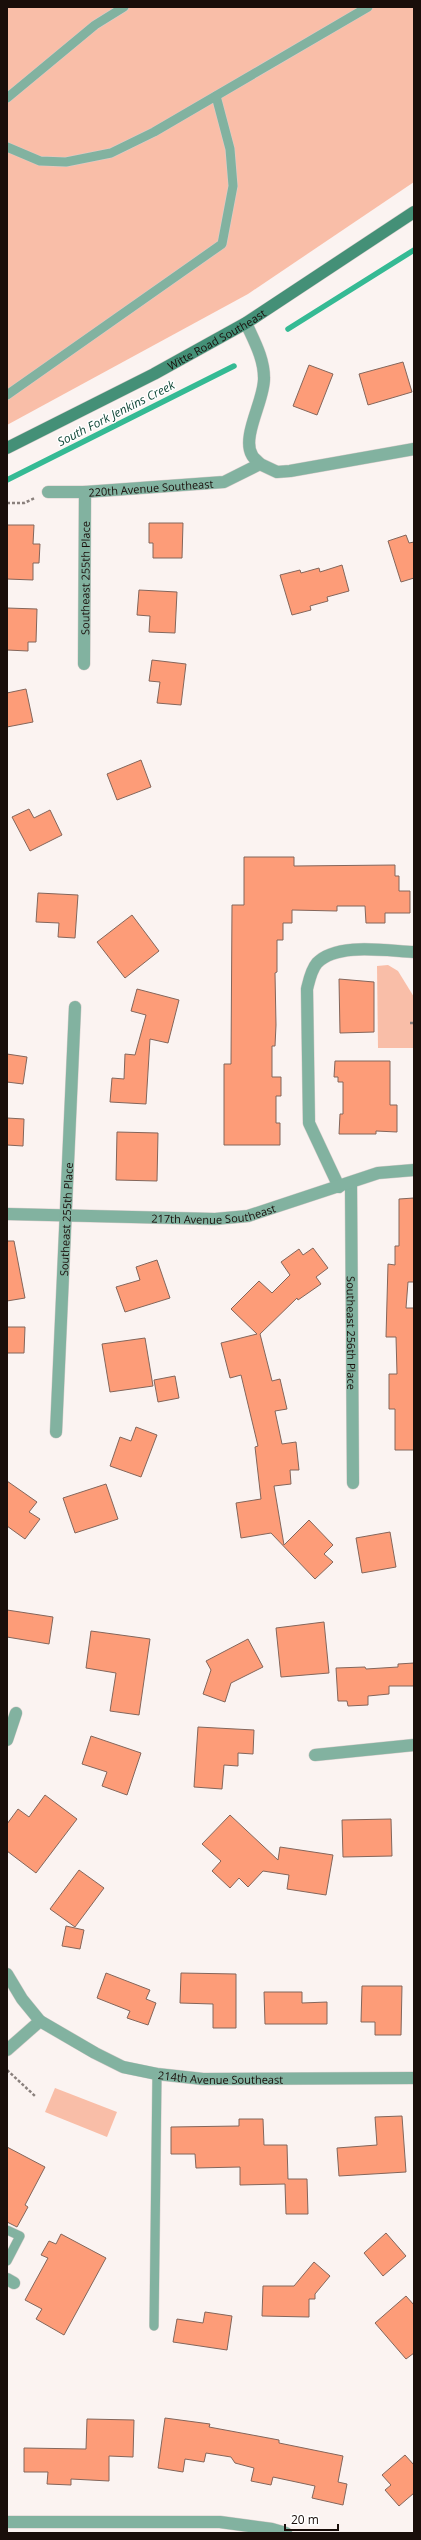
<svg xmlns="http://www.w3.org/2000/svg" width="421" height="2540" viewBox="0 0 421 2540" font-family="'Open Sans',sans-serif">
<style>
.green{fill:#f9bea8}
.lines{fill:none;stroke-linecap:round;stroke-linejoin:round}
.stream{stroke:#35ba94;stroke-width:5.5}
.building{fill:#fd9c78;stroke:#84665b}
.lane-casing{stroke:#d7cecc;stroke-width:10}
.street-casing{stroke:#d7cecc;stroke-width:13}
.secondary-casing{stroke:#d7cecc;stroke-width:13}
.path{stroke:#8a807d;stroke-width:2.5;stroke-dasharray:3 2;stroke-linecap:butt}
.lane{stroke:#82b2a0;stroke-width:9}
.street{stroke:#82b2a0;stroke-width:12}
.secondary{stroke:#449077;stroke-width:12}
.labels{text-anchor:middle;dominant-baseline:central;stroke-width:3;stroke-linejoin:round;paint-order:stroke}
.street-label{font-size:11px;fill:#190e0a;stroke:#fff}
.water-label{font-size:12px;font-style:italic;fill:#124838;stroke:#fff}
</style>
<rect width="100%" height="100%" fill="#fbf3f1"/>
<g class="green">
<polygon points="7,7 414,7 414,182 248,294 7,425"/>
<polygon points="388,965 398,971 414,997 414,1048 378,1048 377,966"/>
<polygon points="55,2088 117,2112 107,2137 45,2112"/>
</g>
<g class="lines">
<g class="stream">
<polyline points="288,329 414,250"/>
<polyline points="7,480 234,366"/>
</g>
</g>
<g class="building">
<polygon points="403,362 412,392 368,405 359,374"/>
<polygon points="309,365 333,374 317,415 293,406"/>
<polygon points="149,523 183,523 182,558 153,558 153,543 149,543"/>
<polygon points="7,525 34,525 33,544 40,544 39,563 33,563 33,580 7,579"/>
<polygon points="406,535 409,543 414,542 414,578 401,582 388,541"/>
<polygon points="342,565 349,591 327,597 328,601 310,606 311,610 292,615 280,575 300,570 301,573 319,568 320,572"/>
<polygon points="139,590 177,592 175,633 149,632 150,616 137,615"/>
<polygon points="7,608 37,609 36,642 28,642 28,651 7,650"/>
<polygon points="152,660 186,664 181,705 157,703 160,682 149,681"/>
<polygon points="26,689 33,722 7,727 7,693"/>
<polygon points="141,760 151,787 117,800 107,774"/>
<polygon points="29,809 34,818 50,810 62,835 30,851 12,817"/>
<polygon points="244,857 294,857 294,866 395,865 395,876 399,876 399,891 410,891 410,913 385,913 385,923 366,923 365,906 337,906 337,911 292,910 292,923 283,923 283,940 277,940 277,972 275,973 276,1025 275,1046 272,1046 272,1077 281,1077 281,1096 276,1096 276,1123 280,1123 280,1145 224,1145 224,1064 231,1064 232,905 244,905"/>
<polygon points="38,893 78,895 75,938 58,937 59,923 36,922"/>
<polygon points="132,915 159,951 125,978 97,942"/>
<polygon points="339,979 374,982 374,1032 340,1033"/>
<polygon points="137,989 179,1000 168,1043 150,1039 146,1104 110,1102 112,1078 124,1079 125,1054 135,1055 146,1015 131,1011"/>
<polygon points="7,1054 27,1057 23,1084 7,1082"/>
<polygon points="335,1061 390,1061 390,1105 397,1105 397,1132 376,1131 376,1134 339,1134 340,1114 343,1114 343,1082 338,1082 338,1077 334,1077"/>
<polygon points="7,1118 24,1119 23,1146 7,1145"/>
<polygon points="117,1132 158,1133 157,1181 116,1180"/>
<polygon points="414,1198 414,1282 408,1282 406,1308 414,1308 414,1450 395,1450 395,1409 389,1409 389,1374 397,1374 396,1337 386,1337 388,1264 395,1265 395,1246 399,1246 399,1199"/>
<polygon points="7,1241 14,1241 25,1298 7,1301"/>
<polygon points="313,1248 328,1268 316,1277 321,1284 298,1300 297,1298 260,1334 272,1381 280,1379 287,1409 275,1411 282,1444 296,1442 299,1470 290,1470 291,1484 274,1486 284,1545 309,1520 333,1545 324,1554 333,1562 315,1579 271,1533 241,1538 236,1503 261,1499 255,1447 258,1446 241,1375 230,1378 221,1343 257,1334 231,1309 259,1281 272,1293 290,1275 281,1262 299,1249 303,1255"/>
<polygon points="157,1260 170,1298 125,1312 116,1287 140,1280 136,1267"/>
<polygon points="7,1327 25,1327 24,1353 7,1353"/>
<polygon points="145,1338 153,1386 110,1392 102,1344"/>
<polygon points="175,1376 179,1398 158,1402 154,1380"/>
<polygon points="136,1427 157,1435 141,1477 110,1466 120,1437 131,1441"/>
<polygon points="7,1481 37,1502 29,1512 40,1519 25,1539 7,1526"/>
<polygon points="106,1484 118,1519 75,1533 63,1498"/>
<polygon points="390,1532 396,1567 362,1573 356,1538"/>
<polygon points="7,1610 53,1617 49,1644 7,1637"/>
<polygon points="324,1622 329,1673 281,1677 276,1628"/>
<polygon points="91,1631 150,1639 139,1715 110,1711 116,1673 86,1668"/>
<polygon points="248,1639 263,1667 231,1683 225,1702 203,1694 211,1670 206,1661"/>
<polygon points="414,1663 414,1686 389,1686 389,1694 368,1696 368,1705 348,1706 347,1701 338,1701 336,1668 365,1667 366,1669 398,1667 398,1664"/>
<polygon points="198,1727 254,1730 253,1754 238,1753 238,1766 224,1765 222,1789 194,1787"/>
<polygon points="91,1736 141,1753 127,1795 102,1786 107,1772 82,1764"/>
<polygon points="45,1795 77,1819 36,1873 7,1851 7,1824 18,1809 29,1817"/>
<polygon points="230,1815 278,1860 280,1847 333,1855 326,1895 287,1889 289,1875 263,1871 248,1887 239,1878 230,1888 212,1871 221,1861 202,1844"/>
<polygon points="391,1819 392,1856 343,1857 342,1820"/>
<polygon points="79,1870 104,1888 75,1927 50,1909"/>
<polygon points="66,1926 84,1930 80,1949 62,1946"/>
<polygon points="106,1973 150,1990 146,1999 156,2003 148,2025 127,2018 130,2011 97,1998"/>
<polygon points="181,1973 236,1974 236,2028 213,2028 213,2004 180,2003"/>
<polygon points="362,1986 402,1986 401,2035 375,2035 375,2022 361,2022"/>
<polygon points="264,1992 302,1992 302,2003 327,2002 327,2024 265,2024"/>
<polygon points="402,2116 406,2172 339,2176 337,2148 377,2145 375,2117"/>
<polygon points="239,2119 263,2119 264,2145 287,2145 288,2179 307,2179 308,2214 286,2214 285,2184 240,2185 240,2167 196,2168 195,2154 171,2154 171,2127 239,2126"/>
<polygon points="7,2147 45,2167 25,2205 28,2207 17,2227 7,2222"/>
<polygon points="386,2233 406,2256 383,2276 364,2253"/>
<polygon points="61,2234 106,2258 64,2335 36,2319 42,2309 25,2300 48,2258 41,2255 49,2241 56,2244"/>
<polygon points="314,2262 330,2276 315,2294 315,2299 309,2299 309,2317 262,2316 263,2286 294,2286"/>
<polygon points="406,2296 414,2305 414,2353 406,2359 375,2323"/>
<polygon points="205,2312 232,2316 227,2350 173,2342 177,2319 203,2323"/>
<polygon points="165,2418 210,2424 209,2427 279,2440 279,2443 343,2456 338,2482 347,2484 343,2505 312,2498 315,2486 273,2477 271,2485 251,2481 254,2468 235,2463 231,2457 206,2453 204,2462 185,2459 183,2472 158,2468"/>
<polygon points="87,2419 134,2420 133,2457 109,2456 109,2481 71,2479 71,2485 47,2484 48,2472 24,2472 24,2448 86,2449"/>
<polygon points="405,2455 414,2465 414,2493 399,2506 385,2490 391,2485 382,2475"/>
</g>
<g class="lines">
<g class="lane-casing">
<g id="lane">
<polyline points="7,98 95,25 124,7"/>
<polyline points="7,147 40,161 66,162 111,153 154,132 368,7"/>
<polyline points="7,395 222,244 233,186 230,149 216,96"/>
<polyline points="7,2230 20,2236 7,2261"/>
<polyline points="154,2326 157,2074"/>
</g>
</g>
<g class="street-casing">
<g id="street">
<path d="M246,323C254,341 264,358 264,378C265,399 241,437 252,455C253,458 258,461 260,464"/>
<path id="s1" d="M48,492H85L224,482L260,464L277,472L290,471L414,449"/>
<path id="s2" d="M84,664L85,492"/>
<path id="s3" d="M351,1183L353,1483"/>
<path d="M339,1187L309,1123L307,989C309,981 311,970 317,963C337,942 387,951 414,952"/>
<path id="s4" d="M7,1214L215,1219L248,1216L378,1173L414,1170"/>
<path id="s5" d="M56,1432L75,1007"/>
<polyline points="7,1740 16,1713"/>
<polyline points="315,1755 414,1745"/>
<path id="s6" d="M7,1974L22,1999L40,2021L95,2053L123,2067L157,2074L203,2079L414,2078"/>
<polyline points="7,2050 40,2021"/>
<polyline points="7,2279 14,2283"/>
<polyline points="7,2522 220,2522 272,2529 286,2533"/>
</g>
</g>
<g class="secondary-casing">
<g id="secondary">
<path id="s7" d="M7,448L154,374L246,323L414,212"/>
</g>
</g>
<g class="path">
<polyline points="7,503 24,503 35,498"/>
<polyline points="410,1023 414,1023"/>
<polyline points="7,2070 35,2096"/>
</g>
<use href="#lane" class="lane"/>
<use href="#street" class="street"/>
<use href="#secondary" class="secondary"/>
</g>
<g class="labels">
<g class="street-label">
<text stroke="none"><textPath href="#s7" startOffset="236">Witte Road Southeast</textPath></text>
<text stroke="none"><textPath href="#s1" startOffset="103">220th Avenue Southeast</textPath></text>
<text stroke="none"><textPath href="#s2" startOffset="86">Southeast 255th Place</textPath></text>
<text stroke="none"><textPath href="#s4" startOffset="207">217th Avenue Southeast</textPath></text>
<text stroke="none"><textPath href="#s5" startOffset="213">Southeast 255th Place</textPath></text>
<text stroke="none"><textPath href="#s3" startOffset="150">Southeast 256th Place</textPath></text>
<text stroke="none"><textPath href="#s6" startOffset="251">214th Avenue Southeast</textPath></text>
</g>
<g class="water-label">
<text transform="translate(116 413) rotate(-27)">South Fork Jenkins Creek</text>
</g>
</g>
<rect width="421" height="2540" fill="none" stroke="#190e0a" stroke-width="16"/>
<path d="M285 2524v6h53v-6" fill="none" stroke="#190e0a" stroke-width="2"/>
<text x="291" y="2524" font-size="12" fill="#190e0a" stroke="#ffffff" stroke-width="3" paint-order="stroke">20 m</text>
</svg>
